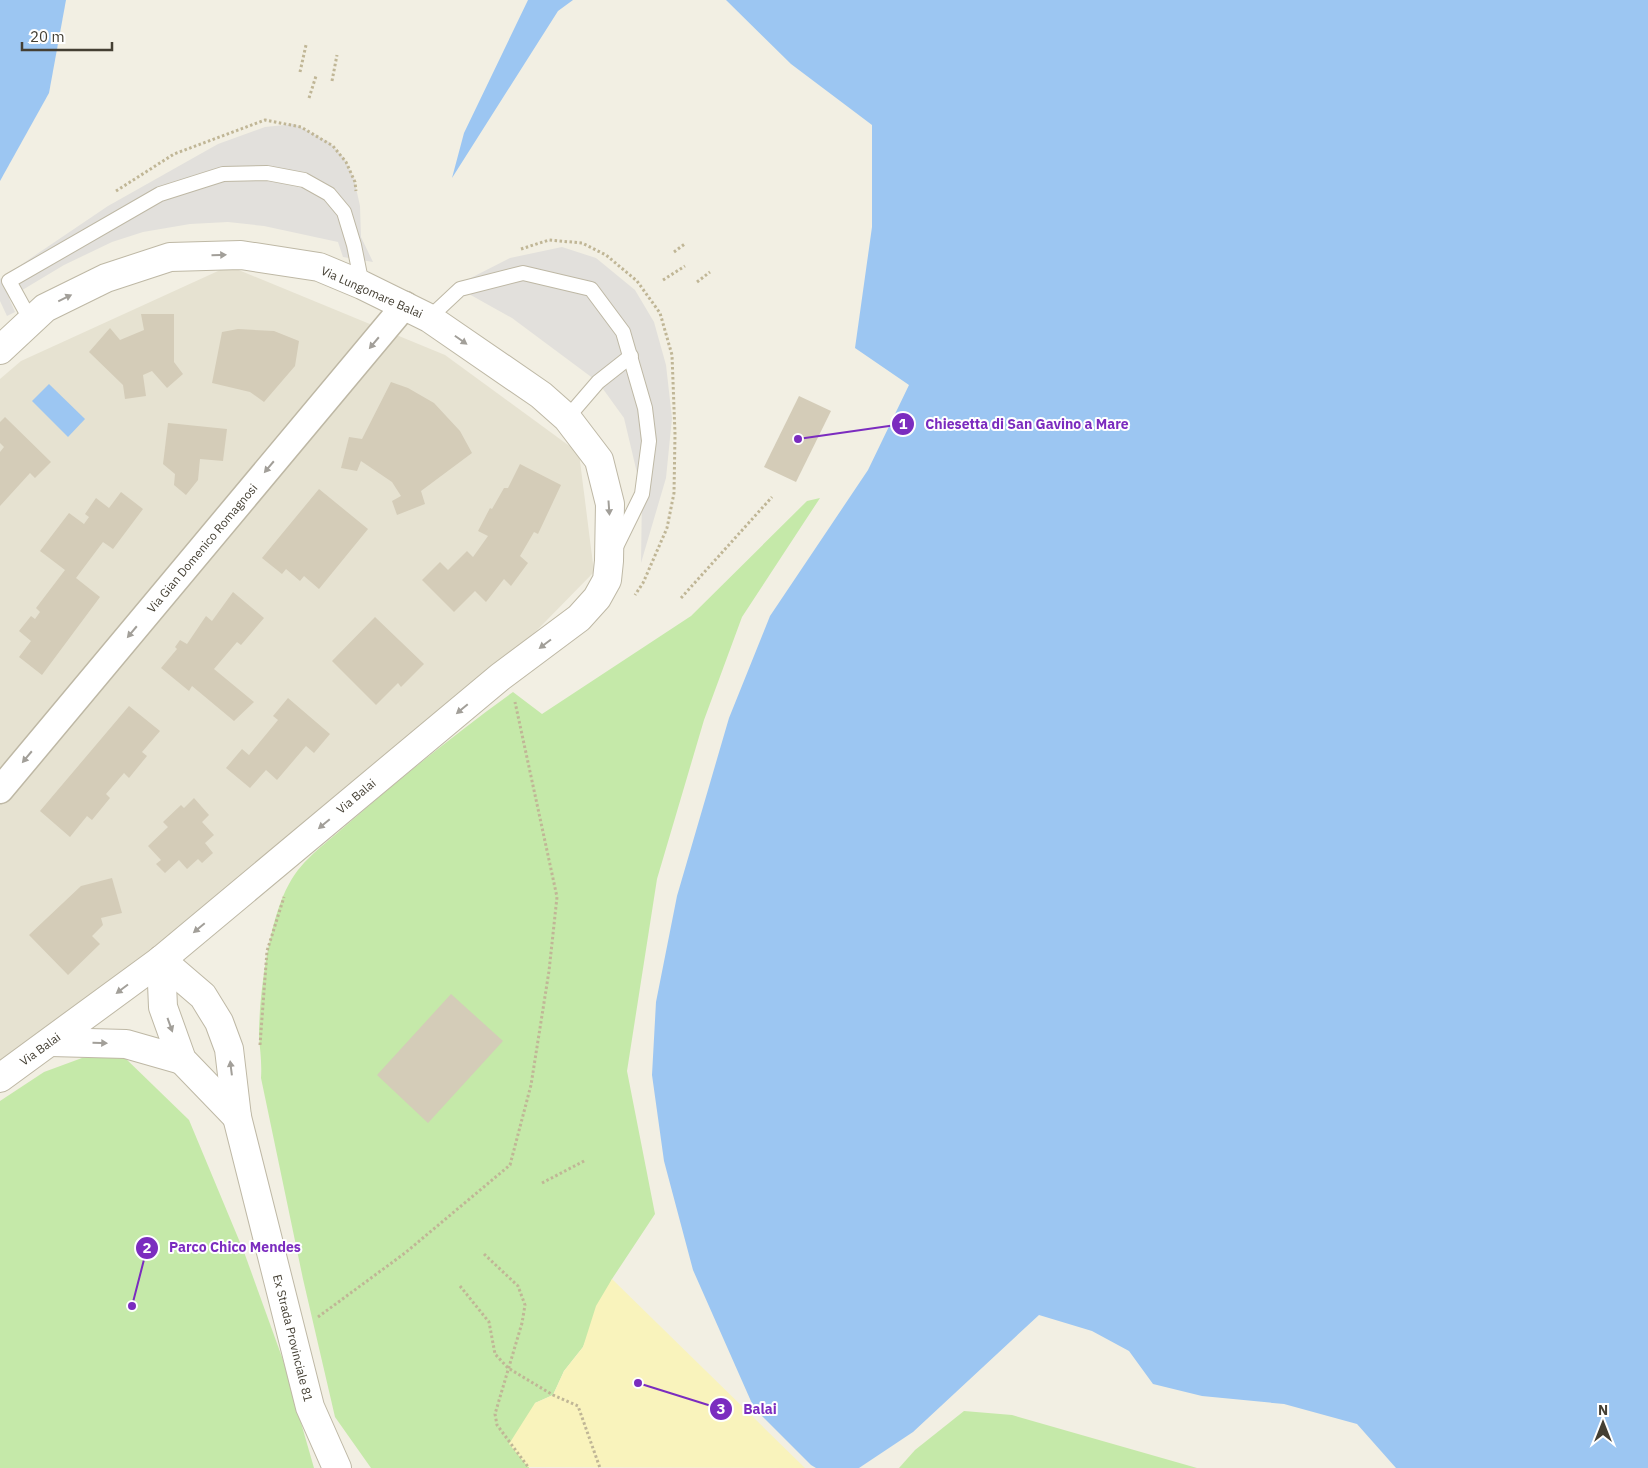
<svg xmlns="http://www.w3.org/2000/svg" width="1648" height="1468" viewBox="0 0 1648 1468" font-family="'IBM Plex Sans',sans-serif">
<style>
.residential{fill:#e6e2d1}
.green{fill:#c5e9a9}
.sand{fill:#f9f3bc}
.parking{fill:#e2e0dc}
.water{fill:#9cc6f2}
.building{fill:#d4ccb8}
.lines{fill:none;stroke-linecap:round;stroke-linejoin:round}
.service-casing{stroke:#beb8a5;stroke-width:16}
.minor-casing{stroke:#beb8a5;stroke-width:29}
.tertiary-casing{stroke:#beb8a5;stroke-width:30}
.path{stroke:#c0b696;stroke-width:3;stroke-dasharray:2.5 2.5;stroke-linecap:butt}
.service{stroke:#fff;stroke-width:14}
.minor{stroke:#fff;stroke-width:26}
.tertiary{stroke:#fff;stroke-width:28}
.oneway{fill:#a29f99}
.labels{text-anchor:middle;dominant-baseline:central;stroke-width:4;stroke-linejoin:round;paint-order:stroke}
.street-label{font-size:12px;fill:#443f33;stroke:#fff}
.leader{fill:none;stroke:#7b2cbf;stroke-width:2}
.callout-dot{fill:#7b2cbf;stroke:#fff;stroke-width:2}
.mark-label{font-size:15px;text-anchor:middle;font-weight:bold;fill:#fff}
.callout-label{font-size:14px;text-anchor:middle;font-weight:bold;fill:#7b2cbf;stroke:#fff;stroke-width:4;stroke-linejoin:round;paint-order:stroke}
</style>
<rect width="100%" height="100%" fill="#f2efe3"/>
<polygon class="residential" points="229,266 445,355 579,453 594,572 346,825 0,1086 0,379 21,361"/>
<g class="green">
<path d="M820,498L742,617L704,720L657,879L627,1071L655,1214L612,1279L583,1347L564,1371L553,1395L535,1403L529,1468H371L335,1417L303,1279L261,1078C262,1063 260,1050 259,1036C259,995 269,919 289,884C302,859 329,841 350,822C403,776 456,733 513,692L542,714L691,616L807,501Z"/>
<polygon points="122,1055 189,1120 244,1252 283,1360 314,1468 0,1468 0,1101 44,1072 82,1058"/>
<polygon points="964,1411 1012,1415 1197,1468 899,1468 915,1450"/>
</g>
<polygon class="sand" points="612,1279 805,1468 528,1467 509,1444 535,1403 553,1395 564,1371 583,1347 596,1306"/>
<g class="parking">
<polygon points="294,124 329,142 344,158 354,179 360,206 361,237 373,262 343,257 338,242 264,226 228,222 190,224 143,232 112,242 64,265 9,298 15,312 7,316 0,301 0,279 108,206 218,144 265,127"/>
<polygon points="562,247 596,258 635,290 654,322 666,365 672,418 666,478 641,563 642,494 624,418 598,382 512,318 460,289 457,285 510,258"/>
</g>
<g class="water">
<polygon points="0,0 66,0 49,93 0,181"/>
<polygon points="528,0 573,0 558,11 452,178 464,133"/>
<polygon points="726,0 1648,0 1648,1468 1396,1468 1357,1424 1284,1404 1202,1396 1153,1384 1129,1351 1092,1331 1039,1315 913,1432 859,1468 816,1468 811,1465 754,1408 693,1270 664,1161 652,1075 656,1002 677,896 729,718 770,616 868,470 909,385 855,348 872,227 872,125 791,64"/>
<polygon points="49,384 85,419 68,437 32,401"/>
</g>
<g class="building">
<polygon points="141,314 174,314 174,362 183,374 167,388 152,371 143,375 146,396 125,399 123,385 89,352 110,328 120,340 144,330"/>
<polygon points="238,329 274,331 299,341 295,366 264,402 250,392 212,383 222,332"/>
<polygon points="391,382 408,388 434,403 460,431 472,453 421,491 425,504 397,515 392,501 401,496 392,482 361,461 357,471 341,468 349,437 362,439"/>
<polygon points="799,396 831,411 796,482 764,467"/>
<polygon points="5,417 51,462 35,478 30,473 0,506 0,452 4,447 0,443 0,422"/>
<polygon points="168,423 227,429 223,461 200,459 198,480 186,495 174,485 175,474 163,464"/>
<polygon points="520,464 561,485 538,534 534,532 520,556 528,563 511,586 504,579 486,602 475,591 454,612 422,580 440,562 448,570 467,551 473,557 488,536 478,531 490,508 492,509 504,488 508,488"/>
<polygon points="319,489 368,529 319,589 304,576 300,581 286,569 282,574 262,558"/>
<polygon points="121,492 143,509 113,549 103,542 76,578 100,597 42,675 19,657 31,641 19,631 31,616 35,619 40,612 36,608 65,570 40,551 69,513 84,524 89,517 85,514 96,498 109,508"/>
<polygon points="233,592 264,618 241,645 237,642 214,669 254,702 234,721 192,686 189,691 161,668 177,649 175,647 180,640 187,644 206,616 212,621"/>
<polygon points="375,617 424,664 401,687 398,683 376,705 332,661"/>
<polygon points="288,698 330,734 314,753 306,746 277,780 266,770 250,788 226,768 242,749 249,755 278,720 273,716"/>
<polygon points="129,706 160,731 142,752 147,756 129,778 124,773 106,794 110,798 92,820 87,816 70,837 40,811"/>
<polygon points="194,798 209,815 202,822 214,835 205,843 213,853 202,863 198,859 187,869 179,860 165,873 156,864 161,860 148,846 168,827 163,822 181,805 184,808"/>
<polygon points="112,878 122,913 101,918 103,925 92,936 100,944 68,975 29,935 81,886"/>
<polygon points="451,994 503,1041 428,1123 377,1075"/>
</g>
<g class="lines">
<g class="service-casing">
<g id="service">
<polyline points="429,318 460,289 523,273 591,289 623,332 645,408 649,441 642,494 615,549"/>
<polyline points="31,321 9,281 160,194 223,174 267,173 304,180 329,194 344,212 354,245 362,285"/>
<polyline points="567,418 598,382 631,356"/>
</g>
</g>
<g class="minor-casing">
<polyline id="minor" points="0,790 405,305"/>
</g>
<g class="tertiary-casing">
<g id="tertiary">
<polyline points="0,350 45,308 106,278 170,257 241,255 319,267 362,285 429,318 541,395 567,418 599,460 610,504 609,561 607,580 597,598 579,618 500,677 161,960 0,1078"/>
<polyline points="161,960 203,996 219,1022 229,1049 237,1117 310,1407 337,1468"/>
<polyline points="161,960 163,1007 182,1060 237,1117"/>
<polyline points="51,1042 126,1044 182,1060"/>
</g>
</g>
<g class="path">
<polyline points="300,72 306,45"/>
<polyline points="332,81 337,55"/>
<polyline points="309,98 316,76"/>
<polyline points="116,191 174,154 265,120 301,127 333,146 346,162 355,182 356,191"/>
<polyline points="521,249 549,240 582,243 606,255 637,281 660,313 672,355 675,434 674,493 667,528 643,583 635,595"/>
<polyline points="674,252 686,243"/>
<polyline points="663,280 685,266"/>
<polyline points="697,282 710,272"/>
<polyline points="681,598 772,497"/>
<polyline points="260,1045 267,951 284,897"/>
<polyline points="542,1183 586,1160"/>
<polyline points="484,1254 518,1286 525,1305 522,1323 495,1414 497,1425 529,1468"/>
<polyline points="460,1286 489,1322 495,1354 508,1368 553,1395 578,1406 600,1468"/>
<polyline points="318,1317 405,1253 510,1165 531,1085 549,971 557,897 515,702"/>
</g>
<use href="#service" class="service"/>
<use href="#minor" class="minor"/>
<use href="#tertiary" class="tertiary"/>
</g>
<defs><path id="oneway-solid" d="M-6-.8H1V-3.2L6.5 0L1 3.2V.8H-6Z" transform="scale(1.25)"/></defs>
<g class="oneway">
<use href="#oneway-solid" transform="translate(219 255) rotate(-2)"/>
<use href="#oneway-solid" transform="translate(65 298) rotate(-26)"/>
<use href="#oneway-solid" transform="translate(461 340) rotate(35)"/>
<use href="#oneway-solid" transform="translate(374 343) rotate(130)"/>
<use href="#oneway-solid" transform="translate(269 467) rotate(130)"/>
<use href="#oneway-solid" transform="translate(609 508) rotate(86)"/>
<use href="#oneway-solid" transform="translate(132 632) rotate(130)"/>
<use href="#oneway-solid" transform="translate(545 644) rotate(143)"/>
<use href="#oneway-solid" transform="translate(462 709) rotate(140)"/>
<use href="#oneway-solid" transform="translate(27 757) rotate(130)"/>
<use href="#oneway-solid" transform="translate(324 824) rotate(140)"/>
<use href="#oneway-solid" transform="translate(199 928) rotate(140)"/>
<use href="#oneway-solid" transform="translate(122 989) rotate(143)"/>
<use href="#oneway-solid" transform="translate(170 1025) rotate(70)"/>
<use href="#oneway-solid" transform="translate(100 1043) rotate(2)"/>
<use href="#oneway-solid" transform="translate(231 1068) rotate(-97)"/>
</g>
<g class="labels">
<g class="street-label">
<text transform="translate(372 292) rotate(24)">Via Lungomare Balai</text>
<text transform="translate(202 548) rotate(-50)">Via Gian Domenico Romagnosi</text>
<text transform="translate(356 796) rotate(-40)">Via Balai</text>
<text transform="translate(40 1049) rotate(-36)">Via Balai</text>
<text transform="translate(293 1338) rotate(76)">Ex Strada Provinciale 81</text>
</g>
</g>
<path class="leader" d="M798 439L903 424M132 1306L147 1248M638 1383L721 1409"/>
<g class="callout-dot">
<circle cx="798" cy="439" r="5"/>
<circle cx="132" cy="1306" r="5"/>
<circle cx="638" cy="1383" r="5"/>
<circle cx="903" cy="424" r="12"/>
<circle cx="147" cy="1248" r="12"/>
<circle cx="721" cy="1409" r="12"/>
</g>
<g class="mark-label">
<text x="903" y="429">1</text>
<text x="147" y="1253">2</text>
<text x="721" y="1414">3</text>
</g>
<g class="callout-label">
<text x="1027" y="429">Chiesetta di San Gavino a Mare</text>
<text x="235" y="1252">Parco Chico Mendes</text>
<text x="760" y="1414">Balai</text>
</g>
<g transform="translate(1603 1423)" stroke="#ffffff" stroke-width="4" paint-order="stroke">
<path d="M0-4L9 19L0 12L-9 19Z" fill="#443f33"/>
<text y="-8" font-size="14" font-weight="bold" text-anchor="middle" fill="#443f33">N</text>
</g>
<path d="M22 42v8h90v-8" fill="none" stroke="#443f33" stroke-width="2.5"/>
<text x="30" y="42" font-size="15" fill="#443f33" stroke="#ffffff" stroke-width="4" paint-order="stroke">20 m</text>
</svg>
